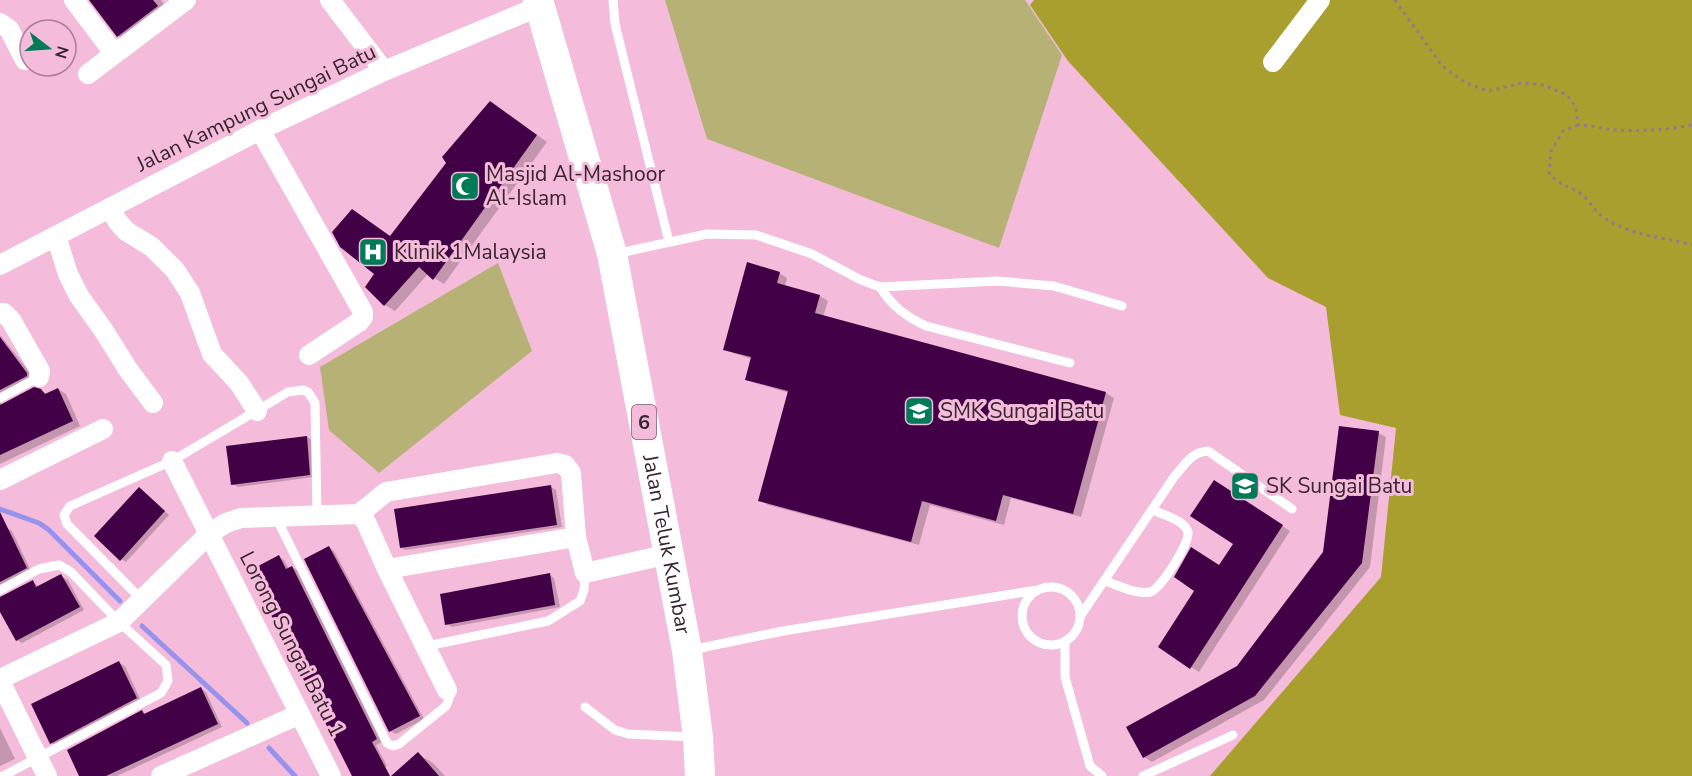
<svg xmlns="http://www.w3.org/2000/svg" width="1692" height="776" viewBox="0 0 1692 776" font-family="'Nunito Sans',sans-serif">
<style>
.green{fill:#b6b275}
.forest{fill:#a89f2e}
.shadow{fill:#0003}
.lines{fill:none;stroke-linecap:round;stroke-linejoin:round}
.stream{stroke:#9793ed;stroke-width:5}
.building{fill:#420047}
.path{stroke:#9c758a;stroke-width:3;stroke-dasharray:3 4.5;stroke-linecap:butt}
.service{stroke:#fff;stroke-width:9}
.minor{stroke:#fff;stroke-width:20}
.primary{stroke:#fff;stroke-width:30}
.labels{text-anchor:middle;dominant-baseline:central;stroke-width:6;stroke-linejoin:round;paint-order:stroke}
.shield{fill:#f4bcda;stroke:#715262;stroke-width:1.5}
.shield-label{font-size:20px;font-weight:bold;fill:#39242f}
.street-label{font-size:21px;fill:#39242f;stroke:#f4bcda}
.poi-label{font-size:21px;fill:#39242f;stroke:#f4bcda;text-anchor:start}
</style>
<rect width="100%" height="100%" fill="#f4bcda"/>
<g class="green">
<polygon points="665,0 1025,0 1062,55 999,248 707,139"/>
<polygon points="498,263 532,351 379,473 329,430 320,367"/>
</g>
<polygon class="forest" points="1034,0 1692,0 1692,776 1210,776 1381,577 1396,428 1340,415 1326,307 1268,278 1068,61 1030,5"/>
<g class="shadow">
<polygon points="91,0 161,0 172,16 134,45 118,36"/>
<polygon points="500,109 547,142 444,284 428,274 395,311 385,305 367,287 376,274 391,237 448,162"/>
<polygon points="779,273 787,278 785,286 820,296 828,301 823,317 1106,393 1114,398 1081,517 1011,498 1004,525 930,505 919,545 768,505 760,500 789,393 755,383 747,379 752,359 733,353 725,349"/>
<polygon points="0,335 35,379 5,397 1,402 2,406 40,390 47,394 58,389 66,394 80,426 0,464"/>
<polygon points="1378,433 1386,437 1370,567 1264,700 1152,762 1144,757 1238,667 1324,553"/>
<polygon points="307,437 312,440 314,477 238,487 233,484"/>
<polygon points="551,487 556,490 562,527 406,550 401,548"/>
<polygon points="1222,487 1290,531 1199,672 1191,667 1219,567 1235,543"/>
<polygon points="144,492 169,515 126,562 121,559"/>
<polygon points="7,528 12,531 31,571 0,589 0,531"/>
<polygon points="329,548 334,551 424,719 396,734 390,731 306,560"/>
<polygon points="279,557 284,560 289,569 292,567 297,570 382,742 376,745 387,766 368,776 354,776"/>
<polygon points="549,575 554,578 560,607 452,627 447,624"/>
<polygon points="61,576 68,580 84,610 22,643 17,640 0,608 33,582 39,587"/>
<polygon points="119,663 125,666 141,701 56,746 51,743"/>
<polygon points="201,689 206,692 222,727 117,776 81,776 142,712 146,714"/>
<polygon points="0,728 15,759 0,766"/>
<polygon points="418,754 433,763 445,776 393,776"/>
</g>
<g class="lines">
<g class="stream">
<polyline points="0,509 39,523 49,530 120,601"/>
<polyline points="142,626 247,723"/>
<polyline points="269,748 295,776"/>
</g>
</g>
<g class="building">
<polygon points="89,0 153,0 158,6 117,37"/>
<polygon points="490,101 537,135 433,280 419,267 384,306 365,287 374,274 340,247 332,232 352,209 390,236 446,163 442,157"/>
<polygon points="747,262 780,272 777,283 820,295 815,313 1106,392 1073,514 1003,495 996,521 922,501 911,542 758,501 788,391 745,380 751,357 723,350"/>
<polygon points="0,337 27,373 27,376 0,390"/>
<polygon points="34,387 41,389 45,394 58,388 73,421 0,455 0,405"/>
<polygon points="1339,426 1379,431 1362,563 1255,696 1143,758 1126,727 1237,666 1323,552"/>
<polygon points="307,436 310,475 231,485 226,446"/>
<polygon points="1214,480 1283,525 1190,669 1158,647 1194,591 1174,577 1191,547 1219,565 1233,544 1190,516"/>
<polygon points="551,485 557,525 400,548 394,509"/>
<polygon points="139,487 165,511 120,561 94,536"/>
<polygon points="0,512 27,568 0,582"/>
<polygon points="329,546 420,716 389,732 304,559"/>
<polygon points="279,555 286,569 292,566 377,739 372,742 390,776 352,776 249,571"/>
<polygon points="550,573 555,605 445,625 440,594"/>
<polygon points="61,574 80,607 16,641 0,612 0,597 33,580 36,587"/>
<polygon points="119,661 137,698 50,744 31,704"/>
<polygon points="201,687 218,724 106,776 79,776 67,750 142,710 144,714"/>
<polygon points="418,752 439,776 391,776"/>
</g>
<g class="lines">
<g class="path">
<path d="M1395,0L1442,66L1466,83L1488,91L1522,83L1543,85L1567,95L1576,107L1578,125C1588,125 1597,127 1606,129C1634,132 1665,130 1692,125"/>
<path d="M1578,125L1563,131L1551,151L1549,173C1560,186 1568,185 1580,193C1589,199 1594,211 1603,217C1632,237 1661,236 1692,245"/>
</g>
<g class="service">
<polyline points="613,0 615,24 669,242"/>
<polyline points="615,254 707,234 756,235 812,254 861,280 880,287 997,281 1054,286 1122,306"/>
<path d="M880,287C892,306 905,316 926,326L1070,363"/>
<polyline points="0,398 39,377"/>
<polyline points="276,517 387,743 393,746 399,744 446,706 449,699 447,690"/>
<path d="M1105,581C1118,585 1136,595 1150,592C1160,590 1190,543 1188,532C1185,520 1163,515 1153,510"/>
<circle cx="1051" cy="616" r="29"/>
<polyline points="0,590 39,569 59,565 71,572 119,622 166,665 168,681 161,693 3,776"/>
<polyline points="141,599 67,524 64,515 70,506 172,461 288,392 303,390 308,392 315,403 317,514"/>
<path d="M1081,615L1174,477C1185,465 1191,452 1208,451L1292,509"/>
<polyline points="1065,642 1065,677 1090,766 1102,776"/>
<polyline points="427,646 548,621 580,601 584,590 585,573"/>
<polyline points="691,650 783,631 1037,590"/>
<polyline points="585,707 615,730 628,734 694,737"/>
<polyline points="1143,776 1233,735"/>
</g>
<g class="minor">
<polyline points="74,0 114,53"/>
<polyline points="330,0 384,71"/>
<polyline points="0,23 9,29 25,60"/>
<polyline points="1273,62 1320,0"/>
<polyline points="88,74 186,0"/>
<polyline points="260,130 363,312 363,317 359,322 309,355"/>
<polyline points="110,208 118,222 126,231 152,247 175,270 190,293 212,354 239,383 257,411"/>
<polyline points="56,236 68,274 79,296 104,331 127,368 153,403"/>
<polyline points="0,265 260,130 384,71 540,6"/>
<polyline points="0,313 4,313 11,320 40,371 39,377"/>
<polyline points="172,461 331,776"/>
<polyline points="0,480 103,429"/>
<polyline points="359,514 386,492 557,463 565,465 571,473 576,537 585,573 669,554"/>
<polyline points="359,514 366,522 387,569 447,690"/>
<polyline points="387,569 576,537"/>
<polyline points="0,679 119,622 210,533 226,523 241,518 359,514"/>
<polyline points="0,681 47,776"/>
<polyline points="161,776 300,714"/>
</g>
<path class="primary" id="s1" d="M538,0L612,254L687,651L698,737L700,776"/>
</g>
<defs>
<g id="mosque-square" transform="scale(1.5)"><rect x="-9" y="-9" width="18" height="18" rx="4" fill="#007a57" stroke="#f4bcda"/><path d="M3.5-4.9A6 6 0 1 0 3.5 4.9A5 5 0 1 1 3.5-4.9Z" fill="#fff"/></g>
<g id="hospital-square" transform="scale(1.5)"><rect x="-9" y="-9" width="18" height="18" rx="4" fill="#007a57" stroke="#f4bcda"/><path d="M-5-5h3v3.5h4V-5h3V5h-3V1.5h-4V5h-3Z" fill="#fff"/></g>
<g id="school-square" transform="scale(1.5)"><rect x="-9" y="-9" width="18" height="18" rx="4" fill="#007a57" stroke="#f4bcda"/><path d="M0-5L7-2L0 1L-7-2ZM-4 1L0 2.5L4 1V4Q0 6-4 4Z" fill="#fff"/></g>
</defs>
<g fill-rule="evenodd">
<use href="#mosque-square" x="465" y="186"/>
<use href="#hospital-square" x="373" y="252"/>
<use href="#school-square" x="919" y="411"/>
<use href="#school-square" x="1245" y="486"/>
</g>
<g class="labels">
<rect class="shield" x="632" y="405" width="24" height="34" rx="4.5"/>
<g class="shield-label">
<text x="644" y="422">6</text>
</g>
<g class="street-label">
<text transform="translate(256 108) rotate(-26)">Jalan Kampung Sungai Batu</text>
<text stroke="none"><textPath href="#s1" startOffset="560">Jalan Teluk Kumbar</textPath></text>
<text transform="translate(292 644) rotate(63)">Lorong Sungai Batu 1</text>
</g>
<g class="poi-label">
<text x="486" y="174">Masjid Al-Mashoor<tspan x="486" dy="24">Al-Islam</tspan></text>
<text x="394" y="252">Klinik 1Malaysia</text>
<text x="940" y="411">SMK Sungai Batu</text>
<text x="1266" y="486">SK Sungai Batu</text>
</g>
</g>
<g transform="translate(48 48) rotate(107)"><circle r="28" fill="#f4bcda" stroke="#a97f96" stroke-width="1.5"/>
<path d="M0-4.5L10 22L0 15L-10 22Z" fill="#007a57"/>
<text y="-9" font-size="16" font-weight="bold" text-anchor="middle" fill="#39242f">N</text>
</g>
</svg>
